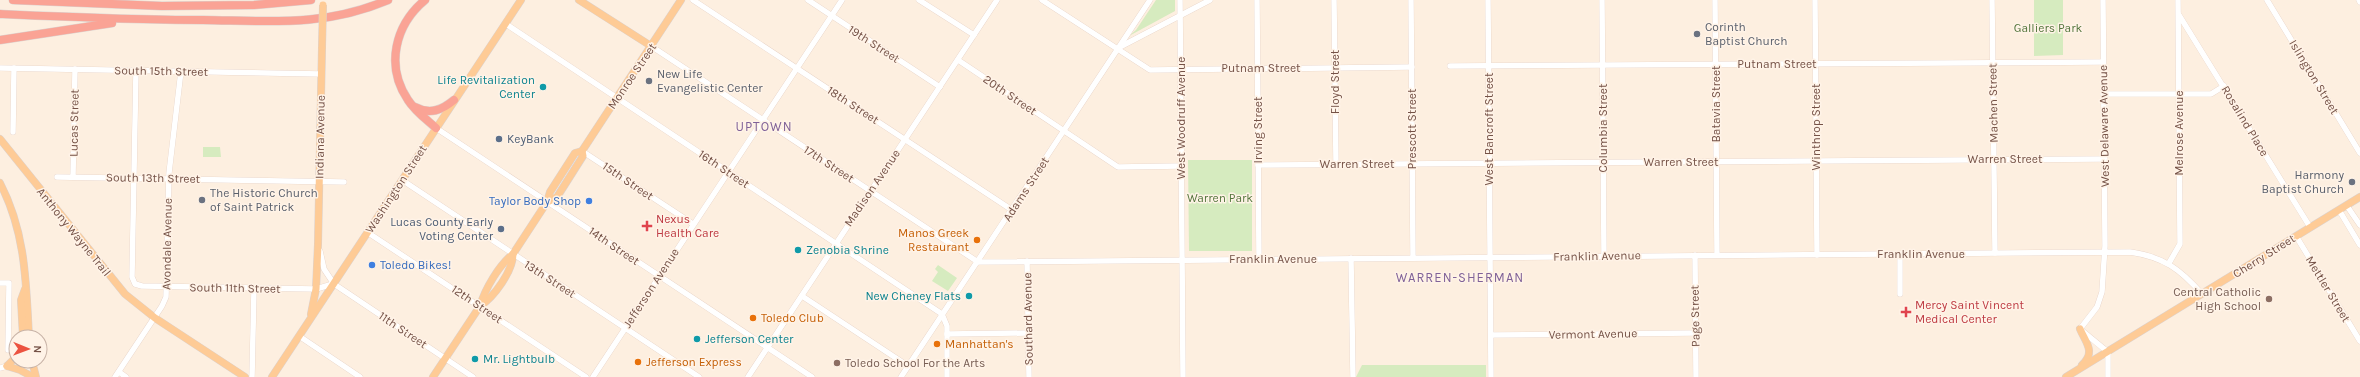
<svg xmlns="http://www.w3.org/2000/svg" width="2360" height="377" viewBox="0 0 2360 377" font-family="Karla,sans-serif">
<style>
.green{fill:#d6ebbf}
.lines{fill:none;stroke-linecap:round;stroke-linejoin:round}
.minor-casing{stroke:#e3ccbf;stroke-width:6}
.major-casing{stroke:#dbd2cf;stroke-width:8}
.highway-casing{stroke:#dbd2cf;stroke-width:9}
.minor{stroke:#fff;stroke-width:5.5}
.major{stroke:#fecb96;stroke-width:7}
.highway{stroke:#faa395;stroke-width:8}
.major-bridge-casing{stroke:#dbd2cf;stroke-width:8;stroke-linecap:butt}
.major-bridge{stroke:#fecb96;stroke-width:7}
.worship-dot{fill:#6b7280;stroke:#fff3e7;stroke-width:1.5}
.culture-dot{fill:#0f9aa8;stroke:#fff3e7;stroke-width:1.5}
.service-dot{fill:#5c6f8a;stroke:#fff3e7;stroke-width:1.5}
.shop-dot{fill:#3f7fe0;stroke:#fff3e7;stroke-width:1.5}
.health-dot{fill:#e0444e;stroke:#fff3e7;stroke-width:1.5}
.food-dot{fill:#e8710a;stroke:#fff3e7;stroke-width:1.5}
.education-dot{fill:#8d6e63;stroke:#fff3e7;stroke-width:1.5}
.labels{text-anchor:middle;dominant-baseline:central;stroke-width:3;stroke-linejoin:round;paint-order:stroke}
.worship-label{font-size:12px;fill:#5b616d;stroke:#fff3e7;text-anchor:start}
.park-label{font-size:12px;fill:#53753c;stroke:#fff3e7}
.street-label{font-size:12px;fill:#755247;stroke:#fff3e7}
.culture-label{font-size:12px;fill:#0d838f;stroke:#fff3e7;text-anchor:start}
.service-label{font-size:12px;fill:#4e5e75;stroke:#fff3e7;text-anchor:start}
.shop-label{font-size:12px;fill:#366cbe;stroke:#fff3e7;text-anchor:end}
.health-label{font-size:12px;fill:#be3a42;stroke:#fff3e7;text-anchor:start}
.food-label{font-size:12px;fill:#c56008;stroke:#fff3e7;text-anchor:start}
.education-label{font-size:12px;fill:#785e54;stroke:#fff3e7;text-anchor:end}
.neighbourhood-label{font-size:13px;letter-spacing:1px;fill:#806298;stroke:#fff3e7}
</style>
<rect width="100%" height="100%" fill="#fdefe0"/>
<g class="green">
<polygon points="1156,0 1175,0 1175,11 1129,36 1136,30"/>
<polygon points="2034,0 2063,0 2063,55 2034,56"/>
<polygon points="203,147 220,147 221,157 203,157"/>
<polygon points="1188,160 1252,160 1252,251 1189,251"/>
<polygon points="938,265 957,278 948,291 932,281 938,272 935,269"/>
<polygon points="1362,365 1486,365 1486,377 1356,377"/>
</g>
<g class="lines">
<g class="minor-casing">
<g id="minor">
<polyline points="693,0 1012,210"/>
<polyline points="808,0 940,87"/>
<polyline points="919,0 974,35"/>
<polyline points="1042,0 1150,70 1412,67"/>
<polyline points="1180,0 1183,377"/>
<polyline points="1257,0 1259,259"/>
<polyline points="1334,0 1336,164"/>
<polyline points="1411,0 1413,258"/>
<polyline points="1488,0 1491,377"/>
<polyline points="1602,0 1604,256"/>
<polyline points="1715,0 1717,255"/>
<polyline points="1815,0 1817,255"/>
<polyline points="1992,0 1995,253"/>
<polyline points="2103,0 2105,246 2102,292 2097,307 2080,329 2108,352 2108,377"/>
<polyline points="2267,0 2360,153"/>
<polyline points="2359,0 2360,2"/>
<polyline points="2179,15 2310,227"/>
<polyline points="506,24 942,314 947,326 947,377"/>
<path d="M651,46L978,262L2130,252C2164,257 2180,269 2202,294"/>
<polyline points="1118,48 1210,0"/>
<polyline points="958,60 1118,167 1181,166"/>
<polyline points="1450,66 2103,62"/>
<polyline points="0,68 321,74"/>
<polyline points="136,70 132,277 135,284 142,286 316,289 333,284"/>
<polyline points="2103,94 2211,94 2224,86"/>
<polyline points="436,128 812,377"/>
<polyline points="13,132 14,68"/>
<polyline points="582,151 693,224"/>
<polyline points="1258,165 2105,159"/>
<polyline points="57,177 344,182"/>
<polyline points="73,177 75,69"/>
<polyline points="402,180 699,377"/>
<polyline points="2347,206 2360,225"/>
<polyline points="2339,210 2360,245"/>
<polyline points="367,232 586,377"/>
<polyline points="2296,236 2360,341"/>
<polyline points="320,251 324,269 334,284 473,377"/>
<polyline points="1695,255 1696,377"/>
<polyline points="1351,258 1353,377"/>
<polyline points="1027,261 1029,377"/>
<polyline points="2169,263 2180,244 2178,0"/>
<polyline points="0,283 9,283 8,350"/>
<polyline points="1900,294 1900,254"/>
<polyline points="802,296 908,366"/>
<polyline points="947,334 1028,333"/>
<polyline points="1491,335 1695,333"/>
<polyline points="299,336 360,377"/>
<polyline points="0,368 7,366"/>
<polyline points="119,372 126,377"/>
<polyline points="115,377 162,306 166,297 169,173 181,71"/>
<polyline points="252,377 254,289"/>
<polyline points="593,377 842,0"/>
<polyline points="748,377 997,0"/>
<polyline points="901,377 1150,0"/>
</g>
</g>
<g class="major-casing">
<g id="major">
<polyline points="579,0 651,46"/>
<polyline points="0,139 125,294 155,318 245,377"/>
<path d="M0,183C26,233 26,283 29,337"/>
<polyline points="547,202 557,197 583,156 582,151 681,0"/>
<path d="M480,306C494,297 513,271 513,254"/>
<polyline points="311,314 316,289 318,244 322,47"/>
<path d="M2080,329C2086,343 2096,352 2082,365"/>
<polyline points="23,337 21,300 25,289"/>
<polyline points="32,361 36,377"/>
<polyline points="7,366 20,370 33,377"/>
<polyline points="7,366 16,357"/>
<polyline points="272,377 521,0"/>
<path d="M433,377L480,306C485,289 499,265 513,254L547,202L550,192L575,153L582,151"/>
<polyline points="2066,377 2360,197"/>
</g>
</g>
<g class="highway-casing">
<g id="highway">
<polyline points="13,0 162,6 254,5 311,0"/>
<path d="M425,0C395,25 385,66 408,100C415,111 426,119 436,128"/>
<path d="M0,14C68,17 135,20 203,20C271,21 324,27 388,0"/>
<polyline points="0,40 112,23"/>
<path d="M415,107C430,115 442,110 454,100"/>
</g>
</g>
<use href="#minor" class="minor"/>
<use href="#major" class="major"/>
<use href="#highway" class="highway"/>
<g class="major-bridge-casing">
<polyline id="major-bridge" points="322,47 323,5"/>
</g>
<use href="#major-bridge" class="major-bridge"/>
</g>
<g class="worship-dot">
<circle cx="1697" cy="34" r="4"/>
<circle cx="649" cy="81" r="4"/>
<circle cx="2352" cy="182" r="4"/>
<circle cx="202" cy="200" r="4"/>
</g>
<g class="culture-dot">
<circle cx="543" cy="87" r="4"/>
<circle cx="798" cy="250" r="4"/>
<circle cx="969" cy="296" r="4"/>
<circle cx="697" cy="339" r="4"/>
<circle cx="475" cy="359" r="4"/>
</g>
<g class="service-dot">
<circle cx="499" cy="139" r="4"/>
<circle cx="501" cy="229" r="4"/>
</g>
<g class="shop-dot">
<circle cx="589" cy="201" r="4"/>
<circle cx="372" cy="265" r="4"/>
</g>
<g class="health-dot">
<path d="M645 220h4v4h4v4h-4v4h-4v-4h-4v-4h4z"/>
<path d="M1904 306h4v4h4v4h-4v4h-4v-4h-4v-4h4z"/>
</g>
<g class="food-dot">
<circle cx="977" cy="240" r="4"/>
<circle cx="753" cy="318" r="4"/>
<circle cx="937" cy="344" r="4"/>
<circle cx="638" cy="362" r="4"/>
</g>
<g class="education-dot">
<circle cx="2269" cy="299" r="4"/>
<circle cx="837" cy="363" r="4"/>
</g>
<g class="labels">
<g class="worship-label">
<text x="1705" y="27">Corinth<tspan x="1705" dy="14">Baptist Church</tspan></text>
<text x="657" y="74">New Life<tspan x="657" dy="14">Evangelistic Center</tspan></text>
<text x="2344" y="175" text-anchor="end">Harmony<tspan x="2344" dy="14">Baptist Church</tspan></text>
<text x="210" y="193">The Historic Church<tspan x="210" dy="14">of Saint Patrick</tspan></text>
</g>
<g class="park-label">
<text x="2048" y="28">Galliers Park</text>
<text x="1220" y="198">Warren Park</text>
</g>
<g class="street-label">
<text transform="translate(874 44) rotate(33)">19th Street</text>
<text x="1777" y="64">Putnam Street</text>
<text x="1261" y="68">Putnam Street</text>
<text transform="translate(161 71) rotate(1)">South 15th Street</text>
<text transform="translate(632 76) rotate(-56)">Monroe Street</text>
<text transform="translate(2314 77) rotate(59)">Islington Street</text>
<text transform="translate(1335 82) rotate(-90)">Floyd Street</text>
<text transform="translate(1010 95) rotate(34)">20th Street</text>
<text transform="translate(1993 103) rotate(-91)">Machen Street</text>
<text transform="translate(1716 104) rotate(-90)">Batavia Street</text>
<text transform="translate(853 105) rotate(33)">18th Street</text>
<text transform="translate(1181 118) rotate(-90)">West Woodruff Avenue</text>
<text transform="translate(2245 121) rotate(59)">Rosalind Place</text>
<text transform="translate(74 123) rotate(-89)">Lucas Street</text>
<text transform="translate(2104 126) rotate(-91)">West Delaware Avenue</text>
<text transform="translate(1816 127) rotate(-90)">Winthrop Street</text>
<text transform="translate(1603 128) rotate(-90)">Columbia Street</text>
<text transform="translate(1412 129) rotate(-90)">Prescott Street</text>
<text transform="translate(1489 129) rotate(-90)">West Bancroft Street</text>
<text transform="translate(1258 130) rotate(-90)">Irving Street</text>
<text transform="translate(2179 133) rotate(-90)">Melrose Avenue</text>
<text transform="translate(320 137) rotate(-89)">Indiana Avenue</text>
<text x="2005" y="159">Warren Street</text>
<text x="1681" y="162">Warren Street</text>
<text transform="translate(829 164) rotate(33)">17th Street</text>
<text x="1357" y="164">Warren Street</text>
<text transform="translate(724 169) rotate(34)">16th Street</text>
<text transform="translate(153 178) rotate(1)">South 13th Street</text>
<text transform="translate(628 181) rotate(34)">15th Street</text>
<text transform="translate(872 188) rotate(-56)">Madison Avenue</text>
<text transform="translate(396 189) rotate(-57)">Washington Street</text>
<text transform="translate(1026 189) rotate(-57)">Adams Street</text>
<text transform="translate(74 232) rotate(51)">Anthony Wayne Trail</text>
<text transform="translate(167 244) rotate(-89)">Avondale Avenue</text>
<text transform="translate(614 246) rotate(34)">14th Street</text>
<text x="1921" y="254">Franklin Avenue</text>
<text transform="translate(1597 256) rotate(-1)">Franklin Avenue</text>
<text transform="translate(2264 256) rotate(-32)">Cherry Street</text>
<text x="1273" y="259">Franklin Avenue</text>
<text transform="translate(550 279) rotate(33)">13th Street</text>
<text transform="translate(235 288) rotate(1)">South 11th Street</text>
<text transform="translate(651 288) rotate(-57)">Jefferson Avenue</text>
<text transform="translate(2328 289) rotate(59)">Mettler Street</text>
<text transform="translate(477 304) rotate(34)">12th Street</text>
<text transform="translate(1695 316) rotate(-91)">Page Street</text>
<text transform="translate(1028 319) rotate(-91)">Southard Avenue</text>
<text transform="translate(403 330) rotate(34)">11th Street</text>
<text transform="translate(1593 334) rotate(-1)">Vermont Avenue</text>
</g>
<g class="culture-label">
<text x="535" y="80" text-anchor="end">Life Revitalization<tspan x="535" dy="14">Center</tspan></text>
<text x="806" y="250">Zenobia Shrine</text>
<text x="961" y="296" text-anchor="end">New Cheney Flats</text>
<text x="705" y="339">Jefferson Center</text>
<text x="483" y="359">Mr. Lightbulb</text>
</g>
<g class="service-label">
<text x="507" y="139">KeyBank</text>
<text x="493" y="222" text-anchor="end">Lucas County Early<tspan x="493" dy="14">Voting Center</tspan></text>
</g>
<g class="shop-label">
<text x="581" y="201">Taylor Body Shop</text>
<text x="380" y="265" text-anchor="start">Toledo Bikes!</text>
</g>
<g class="health-label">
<text x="656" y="219">Nexus<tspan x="656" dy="14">Health Care</tspan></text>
<text x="1915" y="305">Mercy Saint Vincent<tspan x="1915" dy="14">Medical Center</tspan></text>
</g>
<g class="food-label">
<text x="969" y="233" text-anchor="end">Manos Greek<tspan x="969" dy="14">Restaurant</tspan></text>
<text x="761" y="318">Toledo Club</text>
<text x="945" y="344">Manhattan's</text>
<text x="646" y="362">Jefferson Express</text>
</g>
<g class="education-label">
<text x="2261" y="292">Central Catholic<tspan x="2261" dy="14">High School</tspan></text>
<text x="845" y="363" text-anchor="start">Toledo School For the Arts</text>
</g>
<g class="neighbourhood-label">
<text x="764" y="126">UPTOWN</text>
<text x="1460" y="277">WARREN-SHERMAN</text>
</g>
</g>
<g transform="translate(28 349) rotate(91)"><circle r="19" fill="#fff3e7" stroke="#c8b3a7"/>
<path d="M0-3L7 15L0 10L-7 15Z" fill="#ec5340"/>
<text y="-6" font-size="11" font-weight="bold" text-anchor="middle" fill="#755247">N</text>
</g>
</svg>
